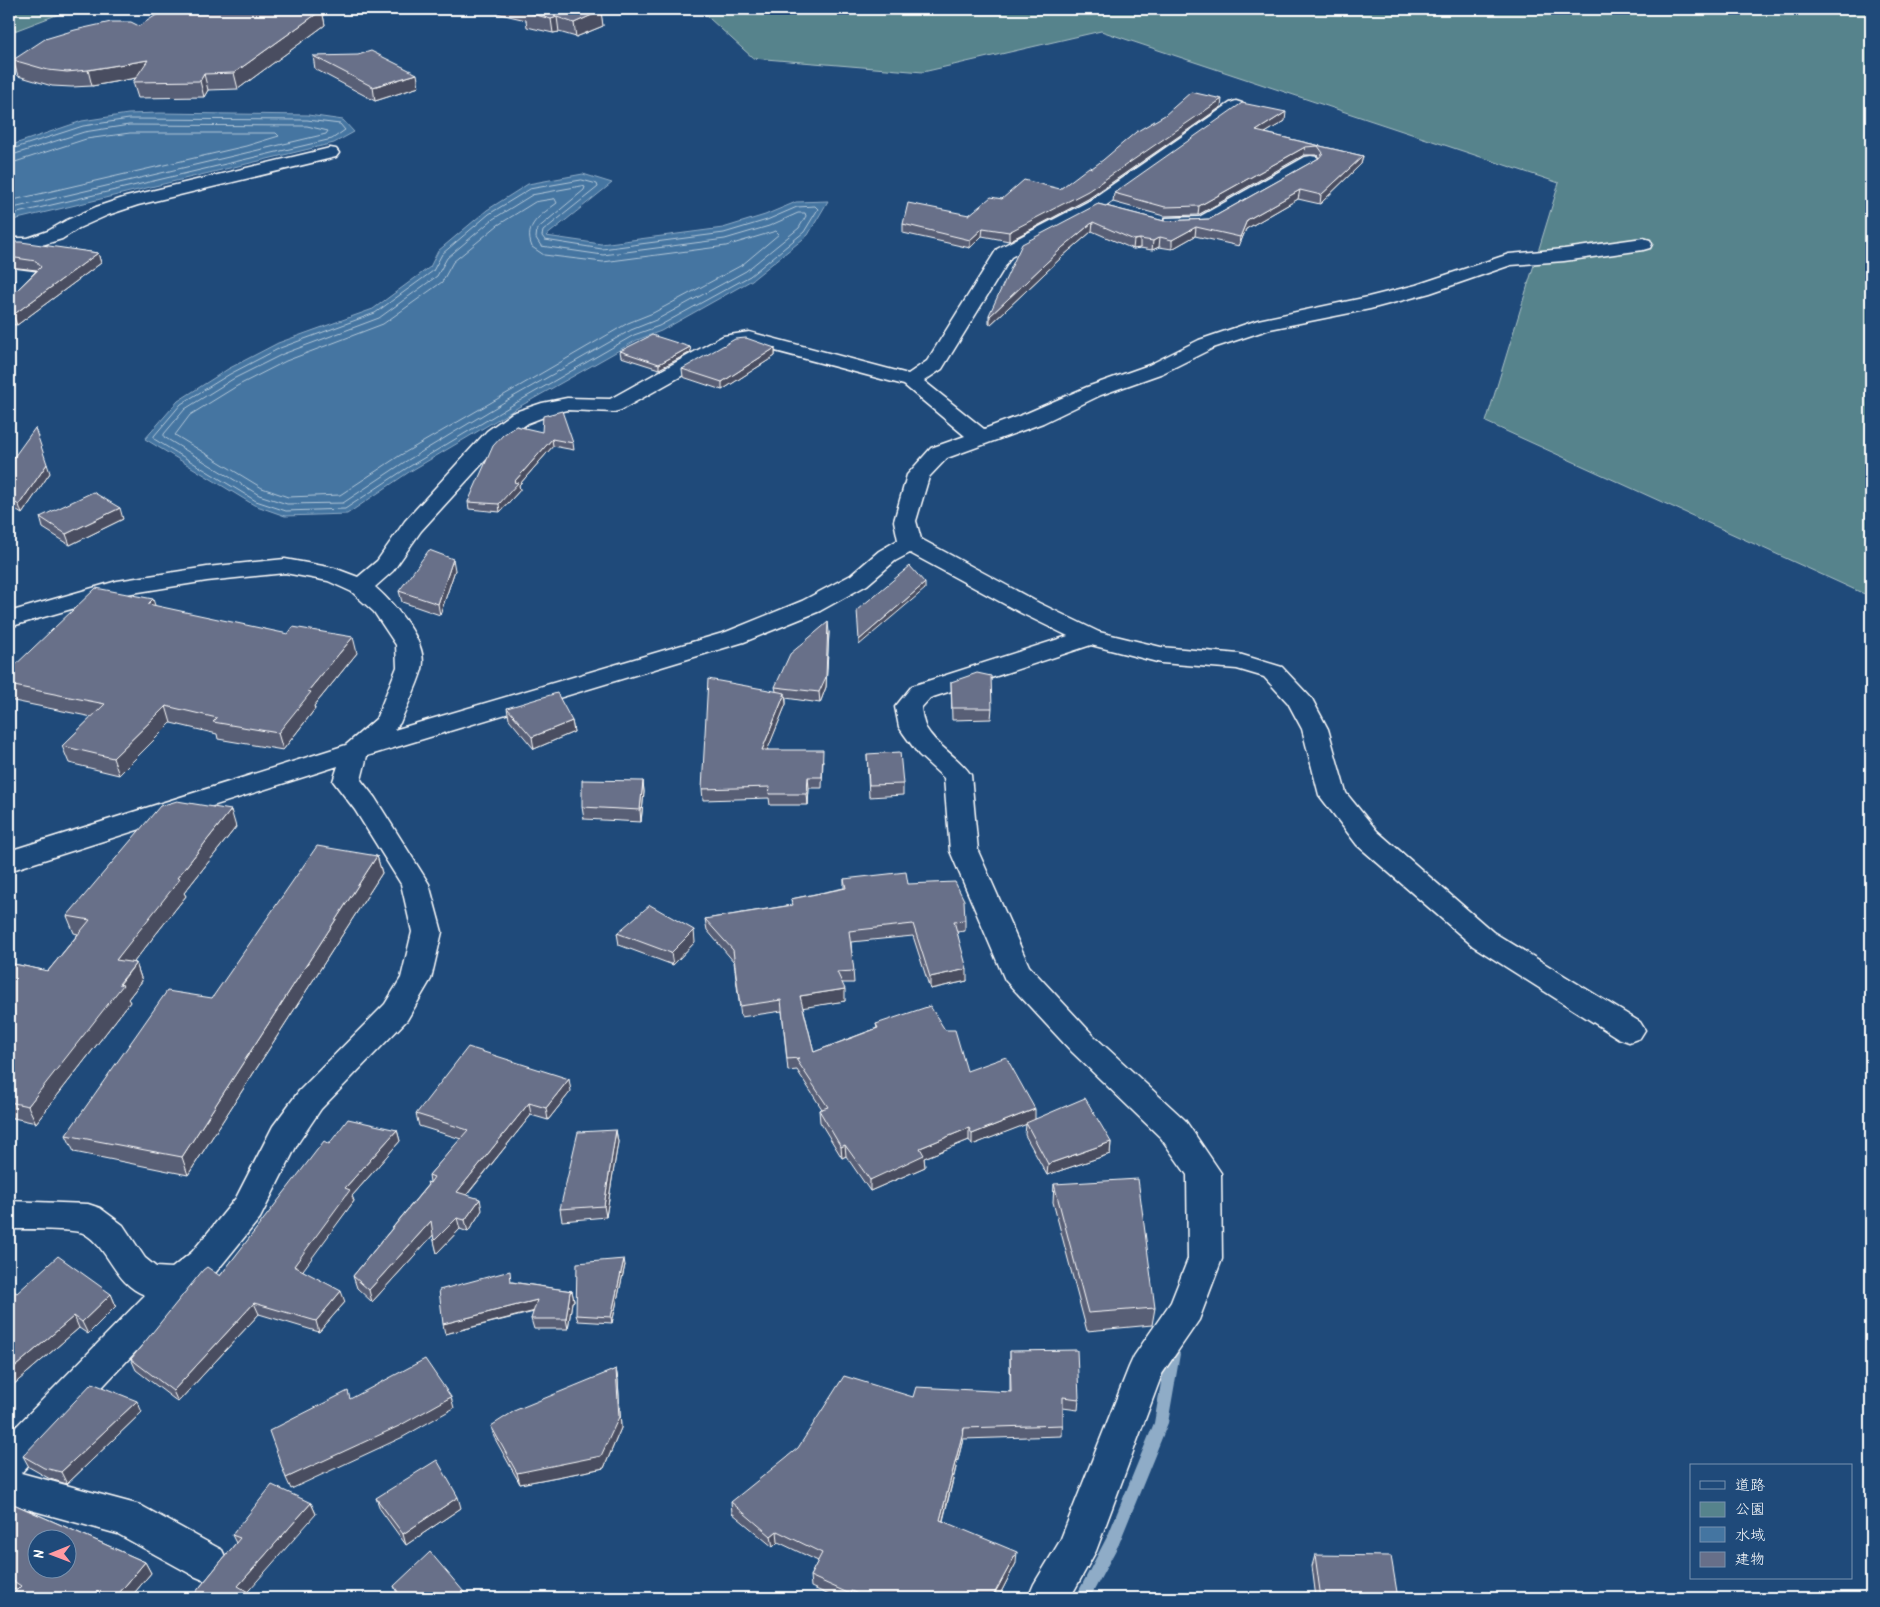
<svg xmlns="http://www.w3.org/2000/svg" width="1880" height="1607" viewBox="0 0 1880 1607" font-family="Kalam,'Klee One',sans-serif">
<style>
.green{fill:#56838c;stroke:#aac1c6}
.water{fill:#4475a1;stroke:#8facc7}
.lines{fill:none;stroke-linecap:round;stroke-linejoin:round}
.shore{stroke:#b4c8d9;stroke-width:1}
.stream{fill:#8facc7;fill-rule:evenodd}
.minor-casing{stroke:#fff;stroke-width:3}
.minor{fill:#1f4a7a;fill-rule:evenodd}
.wall{fill:#595f76;stroke:#fff}
.shaded-wall{fill:#484e60;stroke:#fff}
.building{fill:#676f89;stroke:#fff;fill-rule:evenodd}
</style>
<rect width="100%" height="100%" fill="#1f4a7a"/>
<filter id="ink" filterUnits="userSpaceOnUse"><feTurbulence type="fractalNoise" baseFrequency=".02" numOctaves="2"/><feDisplacementMap in="SourceGraphic" scale="10" xChannelSelector="R" yChannelSelector="G"/><feConvolveMatrix kernelMatrix="1 2 1 2 8 2 1 2 1" color-interpolation-filters="sRGB"/></filter>
<g filter="url(#ink)">
<g class="green">
<polygon points="9,9 72,9 9,33"/>
<polygon points="699,9 1871,9 1871,597 1486,422 1559,183 1101,31 923,72 753,58"/>
</g>
<g class="water">
<polygon points="159,113 308,115 343,120 354,132 334,143 9,221 9,146 82,121 128,114"/>
<polygon points="583,174 612,183 546,236 601,244 723,228 765,215 796,202 828,201 808,235 752,280 661,331 637,340 517,408 409,472 347,514 285,516 254,505 145,439 178,401 228,369 278,343 373,309 430,267 438,251 487,210 528,184"/>
</g>
<g class="lines">
<g class="shore">
<polyline points="9,150 83,126 129,119 307,120 340,124 345,130 332,139 9,215"/>
<polyline points="9,156 84,132 129,125 307,126 328,131 326,134 9,209"/>
<polyline points="9,164 86,139 130,133 276,133 279,136 246,146 9,201"/>
<polygon points="582,180 597,184 598,187 543,231 542,236 545,240 602,249 724,233 767,220 797,207 815,206 818,209 804,232 750,276 659,326 634,335 514,404 407,468 345,509 286,511 256,501 154,439 154,436 181,404 230,374 280,348 375,313 433,271 442,254 489,214 530,189"/>
<polygon points="582,186 585,187 584,190 537,229 536,238 541,246 603,255 725,239 769,226 798,213 805,213 806,216 799,228 746,271 656,320 631,330 511,398 403,463 343,503 287,504 259,495 164,437 164,434 185,409 233,379 283,354 379,318 437,276 447,258 493,219 532,195"/>
<path d="M555,199L557,203C541,215 523,225 532,247L544,255L603,262L726,246L776,231L779,234L742,265L653,313L628,323L399,456L340,495L288,497L262,488L175,435L190,415L237,386L286,361L383,324L442,282L453,262L498,225L535,202Z"/>
</g>
<polygon class="stream" points="1173,1348 1178,1350 1180,1354 1168,1423 1119,1544 1090,1598 1075,1598 1108,1535 1154,1423 1166,1354 1168,1350"/>
<g class="minor-casing">
<g id="minor">
<path d="M1236,101L1242,103L1244,106L1242,109L1101,209L1011,257L942,369L924,381L984,429L1027,413L1087,387L1149,365L1199,340L1258,320L1368,297L1416,285L1509,254L1564,249L1643,238L1650,240L1652,244L1650,248L1643,250L1564,261L1511,265L1430,293L1370,309L1270,329L1213,348L1163,373L1101,395L1043,423L947,458L929,477L916,521L921,539L1039,603L1099,632L1161,647L1239,654L1282,667L1312,699L1328,729L1346,793L1377,831L1493,932L1640,1022L1645,1030L1640,1038L1629,1042L1618,1038L1473,946L1357,845L1319,795L1302,729L1288,703L1264,677L1237,669L1161,663L1091,645L930,698L921,708C922,714 923,722 926,728C937,747 959,757 971,775L978,851L1029,966L1094,1036L1185,1120L1221,1173L1222,1259L1199,1320L1162,1374L1096,1551L1070,1598H1028L1034,1584L1060,1541L1129,1367L1134,1356L1171,1302L1188,1259L1187,1175L1161,1138L1072,1052L1005,980L950,851L944,778L919,755L903,733L899,727L895,707L912,686L1068,636L1021,613L910,553L895,561L867,585L820,611L744,642L367,756L361,780L375,798L429,884L442,932L431,979L407,1020L321,1109L298,1143L260,1218L216,1272L191,1293L21,1473L140,1505L222,1550L228,1563L222,1576L208,1582L194,1576L118,1534L9,1504V1434L145,1295C114,1284 110,1248 83,1233C75,1229 21,1229 9,1229V1201L88,1204L100,1208L123,1225L145,1258L156,1267L172,1268L192,1252L236,1198L273,1126L299,1091L385,1004L401,978L412,932L401,884L355,810L333,781L338,766L9,871V851L346,745L376,719L397,667L396,645L374,612L352,592L328,581L285,573L207,581L120,595L9,627V612L117,581L207,567L285,559L334,568L358,577L377,561L405,521L487,431L512,413L542,403L567,398L610,399L723,336L749,332L908,374L927,361L997,249L1089,201L1230,103ZM749,344L904,385L965,436L931,448L907,475L894,521L898,540L879,551L851,575L802,601L726,632L394,730L400,723C407,705 417,687 422,669C429,642 393,603 375,587L393,571L421,531L503,441L528,423L554,413L567,410L614,412L621,410L735,346Z"/>
<polygon points="330,148 336,149 339,153 336,157 138,205 108,215 79,228 62,239 29,249 9,250 9,238 28,238 48,231 67,220 96,207 126,197"/>
<polygon points="1311,156 1317,157 1320,161 1317,165 1209,226 1203,227 1166,226 1163,222 1166,218 1199,217 1305,157"/>
<polygon points="9,268 39,272 42,276 16,301 9,303 9,287 16,280 9,280"/>
</g>
</g>
<use href="#minor" class="minor"/>
</g>
<g class="wall">
<polygon points="495,9 600,9 603,26 576,37 559,32 553,33 527,27 526,20 496,13"/>
<polygon points="322,10 325,25 238,89 208,90 204,97 138,98 133,82 136,78 92,86 72,87 52,86 18,76 13,60 139,26"/>
<polygon points="313,56 419,87 375,101 315,69"/>
<polygon points="1221,107 1088,199 1009,241 982,236 970,248 903,233 903,224 969,215 1002,199 1060,189 1092,168"/>
<polygon points="1285,121 1265,133 1363,156 1361,164 1320,204 1298,199 1246,229 1239,246 1195,236 1172,249 1159,247 1152,250 1140,248 1133,249 1092,231 1063,256 990,325 989,324 989,315 1098,204 1164,221 1210,219 1319,158 1317,155 1304,155 1198,215 1164,216 1113,202 1114,193"/>
<polygon points="9,242 98,253 101,263 17,325 9,324 9,294 14,293 37,270 9,267"/>
<polygon points="690,347 691,352 659,369 621,357 620,351"/>
<polygon points="775,348 775,356 722,390 683,377 682,369"/>
<polygon points="516,426 573,443 574,450 553,446 519,485 520,490 500,512 469,509 468,502"/>
<polygon points="9,464 50,473 22,514 9,506"/>
<polygon points="40,517 123,519 70,545 43,528"/>
<polygon points="455,570 440,615 402,602 399,591"/>
<polygon points="155,606 357,653 314,706 315,709 283,750 218,739 217,734 171,723 119,775 69,763 62,746 92,717 9,700 9,671"/>
<polygon points="829,632 826,687 820,703 786,698 786,704 767,750 823,760 822,788 809,788 808,805 770,805 769,798 703,800 702,789 776,691 775,687"/>
<polygon points="951,682 992,708 991,719 952,720"/>
<polygon points="507,708 572,721 574,732 534,749 509,719"/>
<polygon points="867,754 903,784 903,795 869,797"/>
<polygon points="643,781 644,792 641,822 584,819 582,807"/>
<polygon points="236,827 184,893 186,896 133,963 136,963 142,981 128,999 130,1002 36,1123 9,1117 9,963 48,971 78,934 74,933 67,916"/>
<polygon points="377,856 382,873 188,1175 74,1152 66,1135 212,998"/>
<polygon points="844,879 908,884 965,920 965,931 957,932 967,981 930,989 913,936 851,942 854,983 842,983 845,1001 803,1007 814,1052 877,1028 876,1024 967,1071 1035,1119 1111,1142 1110,1154 1047,1175 1025,1135 1026,1124 972,1145 969,1140 924,1158 925,1167 870,1191 846,1156 842,1158 820,1122 819,1110 822,1109 797,1070 788,1071 782,1011 741,1017 734,962 707,930 705,919 792,905 791,899 844,888"/>
<polygon points="617,933 695,942 673,965 619,945"/>
<polygon points="571,1091 548,1120 531,1115 467,1195 482,1210 468,1232 460,1229 437,1253 433,1235 372,1302 357,1288 353,1276 430,1182 429,1175 461,1139 419,1126 416,1114"/>
<polygon points="397,1130 400,1141 352,1196 354,1201 302,1270 345,1302 319,1332 259,1314 178,1402 136,1370 131,1359 220,1276 329,1144"/>
<polygon points="616,1130 618,1142 606,1217 562,1221 560,1209"/>
<polygon points="1054,1184 1155,1308 1152,1325 1087,1331 1053,1202"/>
<polygon points="625,1265 612,1323 578,1321 576,1315"/>
<polygon points="512,1282 572,1291 574,1301 572,1302 568,1329 534,1329 531,1319 534,1312 445,1334"/>
<polygon points="17,1293 111,1294 116,1306 88,1334 79,1328 12,1386 13,1389 9,1393"/>
<polygon points="1010,1351 1079,1399 1078,1410 1063,1408 1062,1436 963,1439 943,1521 1016,1563 998,1598 836,1598 811,1587 810,1576 818,1561 778,1542 773,1547 732,1513 731,1502 913,1397 1010,1392"/>
<polygon points="616,1369 618,1380 621,1428 604,1468 520,1484 494,1437 491,1426"/>
<polygon points="142,1412 67,1484 50,1479 29,1467 23,1456"/>
<polygon points="376,1498 461,1508 406,1545 380,1509"/>
<polygon points="9,1502 145,1562 151,1573 130,1598 9,1598 17,1590 9,1585"/>
<polygon points="311,1503 316,1514 191,1598 236,1543 232,1535"/>
<polygon points="1315,1555 1398,1598 1316,1598 1312,1566"/>
<polygon points="394,1586 469,1598 399,1598"/>
</g>
<g class="shaded-wall">
<polygon points="322,10 325,25 238,89 234,73"/>
<polygon points="601,11 603,26 576,37 574,23"/>
<polygon points="557,17 559,32 553,33 551,19"/>
<polygon points="148,60 152,75 92,86 88,70"/>
<polygon points="204,74 208,90 204,97 200,81"/>
<polygon points="417,74 419,87 375,101 373,87"/>
<polygon points="1222,99 1221,107 1088,199 1009,241 1009,232"/>
<polygon points="1286,112 1285,121 1255,139 1256,131"/>
<polygon points="1305,147 1304,155 1198,215 1199,206"/>
<polygon points="1363,156 1361,164 1320,204 1321,195"/>
<polygon points="1300,190 1298,199 1246,229 1239,246 1240,237 1247,220"/>
<polygon points="1093,222 1092,231 1063,256 990,325 990,316 1063,247"/>
<polygon points="1196,227 1195,236 1172,249 1172,240"/>
<polygon points="983,228 982,236 970,248 970,240"/>
<polygon points="1160,237 1159,247 1152,250 1153,241"/>
<polygon points="1140,239 1140,248 1133,249 1134,240"/>
<polygon points="98,253 101,263 17,325 13,315"/>
<polygon points="9,274 11,282 9,285"/>
<polygon points="690,347 691,352 659,369 659,364"/>
<polygon points="775,348 775,356 722,390 722,382"/>
<polygon points="552,439 553,446 519,485 520,490 500,512 499,504 514,482"/>
<polygon points="47,464 50,473 22,514 19,505"/>
<polygon points="120,508 123,519 70,545 66,534"/>
<polygon points="453,559 455,570 440,615 438,604"/>
<polygon points="925,583 925,589 859,645 859,640"/>
<polygon points="153,599 158,615 148,604"/>
<polygon points="828,622 829,632 826,687 820,703 819,692"/>
<polygon points="353,637 357,653 314,706 315,709 283,750 278,733 308,691"/>
<polygon points="785,693 786,704 763,761 762,750"/>
<polygon points="166,706 171,723 119,775 113,758"/>
<polygon points="572,721 574,732 534,749 532,737"/>
<polygon points="808,777 809,788 808,805 807,794"/>
<polygon points="643,781 644,792 641,822 640,810"/>
<polygon points="231,810 236,827 184,893 186,896 122,977 116,960 177,878"/>
<polygon points="377,856 382,873 188,1175 182,1157"/>
<polygon points="694,930 695,942 673,965 671,953"/>
<polygon points="136,963 142,981 128,999 130,1002 36,1123 28,1106"/>
<polygon points="967,969 967,981 930,989 930,977"/>
<polygon points="845,989 845,1001 801,1008 800,996"/>
<polygon points="569,1079 571,1091 548,1120 546,1108"/>
<polygon points="529,1103 531,1115 460,1203 457,1192"/>
<polygon points="1035,1109 1035,1121 972,1145 972,1134"/>
<polygon points="969,1128 969,1140 924,1158 925,1167 870,1191 870,1180 920,1148"/>
<polygon points="397,1130 400,1141 352,1196 354,1201 298,1277 294,1266 345,1188"/>
<polygon points="616,1130 618,1142 606,1217 604,1206"/>
<polygon points="1111,1142 1110,1154 1047,1175 1048,1164"/>
<polygon points="845,1145 846,1156 842,1158 841,1147"/>
<polygon points="480,1199 482,1210 468,1232 465,1220"/>
<polygon points="457,1218 460,1229 437,1253 434,1241"/>
<polygon points="431,1221 435,1233 372,1302 369,1290"/>
<polygon points="624,1259 625,1265 612,1323 611,1317"/>
<polygon points="341,1291 345,1302 319,1332 316,1321"/>
<polygon points="572,1291 574,1301 572,1302 568,1329 566,1319 570,1292"/>
<polygon points="111,1294 116,1306 88,1334 82,1322"/>
<polygon points="537,1300 539,1310 445,1334 443,1324"/>
<polygon points="254,1303 259,1314 178,1402 173,1391"/>
<polygon points="74,1316 79,1328 12,1386 13,1389 9,1393 9,1372"/>
<polygon points="616,1369 618,1380 621,1428 604,1468 520,1484 517,1473"/>
<polygon points="451,1397 454,1408 403,1437 291,1489 286,1478"/>
<polygon points="137,1401 142,1412 67,1484 61,1472"/>
<polygon points="964,1428 963,1439 940,1531 940,1520"/>
<polygon points="458,1497 461,1508 406,1545 403,1534"/>
<polygon points="311,1503 316,1514 243,1597 238,1586"/>
<polygon points="777,1531 778,1542 773,1547 771,1536"/>
<polygon points="1017,1552 1016,1563 998,1598 992,1598"/>
<polygon points="145,1562 151,1573 130,1598 115,1598"/>
</g>
<g class="building">
<polygon points="166,9 307,9 322,10 234,73 204,74 200,81 133,82 148,60 88,70 67,72 48,70 13,60 45,39 75,30 111,22 131,22 139,26"/>
<polygon points="525,9 600,9 601,11 574,23 557,17 551,19 525,12"/>
<polygon points="371,51 417,74 373,87 313,56 358,55"/>
<polygon points="1191,92 1222,99 1088,191 1009,232 983,228 970,240 903,224 908,203 969,215 991,197 1002,199 1024,180 1060,189 1089,167 1092,168 1103,160 1136,132 1165,115"/>
<polygon points="1242,103 1286,112 1256,131 1363,156 1321,195 1300,190 1247,220 1240,237 1196,227 1172,240 1160,237 1153,241 1140,239 1134,240 1093,222 1063,247 990,316 989,315 1022,244 1098,204 1164,221 1210,219 1319,158 1323,153 1318,146 1305,147 1199,206 1165,207 1114,193"/>
<polygon points="9,242 21,242 98,253 13,315 9,314 9,294 14,293 41,267 36,261 9,257"/>
<polygon points="652,335 690,347 659,364 620,351"/>
<polygon points="746,338 775,348 722,382 682,369 735,339"/>
<polygon points="562,411 573,443 552,439 514,482 518,483 499,504 468,502 493,446 503,435 516,426 542,432 543,416"/>
<polygon points="35,428 47,464 19,505 9,499 9,464"/>
<polygon points="93,492 120,508 66,534 40,517"/>
<polygon points="429,550 453,559 438,604 399,591"/>
<polygon points="910,566 925,583 859,640 857,610"/>
<polygon points="96,588 153,599 148,604 288,634 293,627 353,637 308,691 311,692 278,733 213,722 217,718 166,706 113,758 62,746 105,704 9,685 9,671"/>
<polygon points="828,622 826,677 819,692 775,687 790,654"/>
<polygon points="977,673 991,676 992,708 952,708 951,682"/>
<polygon points="708,679 785,693 762,750 823,750 822,777 808,777 807,794 769,794 770,787 702,789"/>
<polygon points="557,693 572,721 532,737 507,708"/>
<polygon points="900,752 903,784 869,785 867,754"/>
<polygon points="582,780 643,781 640,810 582,807"/>
<polygon points="177,801 231,810 177,878 180,879 116,960 136,963 119,984 123,985 28,1106 9,1102 9,963 48,971 90,920 67,916 160,806"/>
<polygon points="317,846 377,856 182,1157 66,1135 167,991 212,998"/>
<polygon points="906,872 908,884 955,882 964,900 965,920 954,921 967,969 930,977 913,924 849,931 854,971 837,972 845,989 800,996 814,1052 878,1028 876,1024 930,1006 945,1030 955,1030 967,1071 1006,1057 1035,1109 972,1134 969,1128 920,1148 924,1155 870,1180 845,1145 841,1147 819,1110 828,1107 796,1059 799,1058 787,1059 781,1000 740,1006 733,950 705,919 793,905 791,899 846,888 844,879"/>
<polygon points="650,905 694,930 671,953 617,933"/>
<polygon points="468,1047 569,1079 546,1108 529,1103 457,1192 480,1199 465,1220 457,1218 434,1241 431,1221 369,1290 353,1276 428,1185 427,1182 430,1183 434,1177 429,1175 468,1130 416,1114"/>
<polygon points="1085,1098 1111,1142 1048,1164 1026,1123"/>
<polygon points="348,1119 397,1130 345,1188 350,1190 294,1266 341,1291 316,1321 254,1303 173,1391 131,1359 203,1270 207,1267 220,1276 324,1141 329,1144"/>
<polygon points="616,1130 604,1206 560,1209 578,1132"/>
<polygon points="1138,1179 1155,1308 1088,1313 1054,1184"/>
<polygon points="58,1256 111,1294 82,1322 74,1316 9,1372 9,1288 17,1293"/>
<polygon points="624,1259 611,1317 576,1315 577,1263"/>
<polygon points="510,1271 511,1282 572,1291 570,1292 566,1319 531,1319 537,1300 443,1324 439,1290"/>
<polygon points="1077,1350 1079,1399 1063,1397 1063,1425 964,1428 940,1520 1017,1552 992,1598 867,1598 851,1591 850,1594 810,1576 822,1553 777,1531 771,1536 731,1502 798,1448 844,1376 913,1397 916,1387 1011,1392 1010,1351"/>
<polygon points="425,1359 451,1397 399,1426 286,1478 269,1431 348,1391 350,1399"/>
<polygon points="616,1369 619,1417 601,1456 517,1473 491,1426 516,1410"/>
<polygon points="92,1383 137,1401 61,1472 44,1468 23,1456"/>
<polygon points="437,1460 458,1497 403,1534 376,1498"/>
<polygon points="272,1485 311,1503 238,1586 255,1596 253,1598 191,1598 240,1538 232,1535"/>
<path d="M9,1502L145,1562L115,1598H9L21,1586L9,1578ZM38,1540H68V1570H38Z"/>
<polygon points="430,1552 469,1598 402,1598 394,1586"/>
<polygon points="1315,1555 1391,1556 1398,1598 1321,1598"/>
</g>
</g>
<rect width="1880" height="1607" fill="none" stroke="#1f4a7a" stroke-width="30"/>
<rect x="15" y="15" width="1850" height="1577" fill="none" stroke="#fff" stroke-width="2" filter="url(#ink)"/>
<rect x="1690" y="1464" width="162" height="115" fill="#1f4a7a" stroke="#7992af"/>
<rect x="1700" y="1481" width="25" height="8" fill="#1f4a7a" stroke="#7992af"/>
<text x="1735" y="1490" font-size="15" fill="#ffffff">道路</text>
<rect x="1700" y="1502" width="25" height="15" fill="#56838c" stroke="#7992af"/>
<text x="1735" y="1514" font-size="15" fill="#ffffff">公園</text>
<rect x="1700" y="1527" width="25" height="15" fill="#4475a1" stroke="#7992af"/>
<text x="1735" y="1540" font-size="15" fill="#ffffff">水域</text>
<rect x="1700" y="1552" width="25" height="15" fill="#676f89" stroke="#7992af"/>
<text x="1735" y="1564" font-size="15" fill="#ffffff">建物</text>
<g transform="translate(52 1554) rotate(269)"><circle r="24" fill="#1f4a7a" stroke="#7992af"/>
<path d="M0-4L9 19L0 12L-9 19Z" fill="#ff9aa2"/>
<text y="-8" font-size="14" font-weight="bold" text-anchor="middle" fill="#ffffff">N</text>
</g>
</svg>
